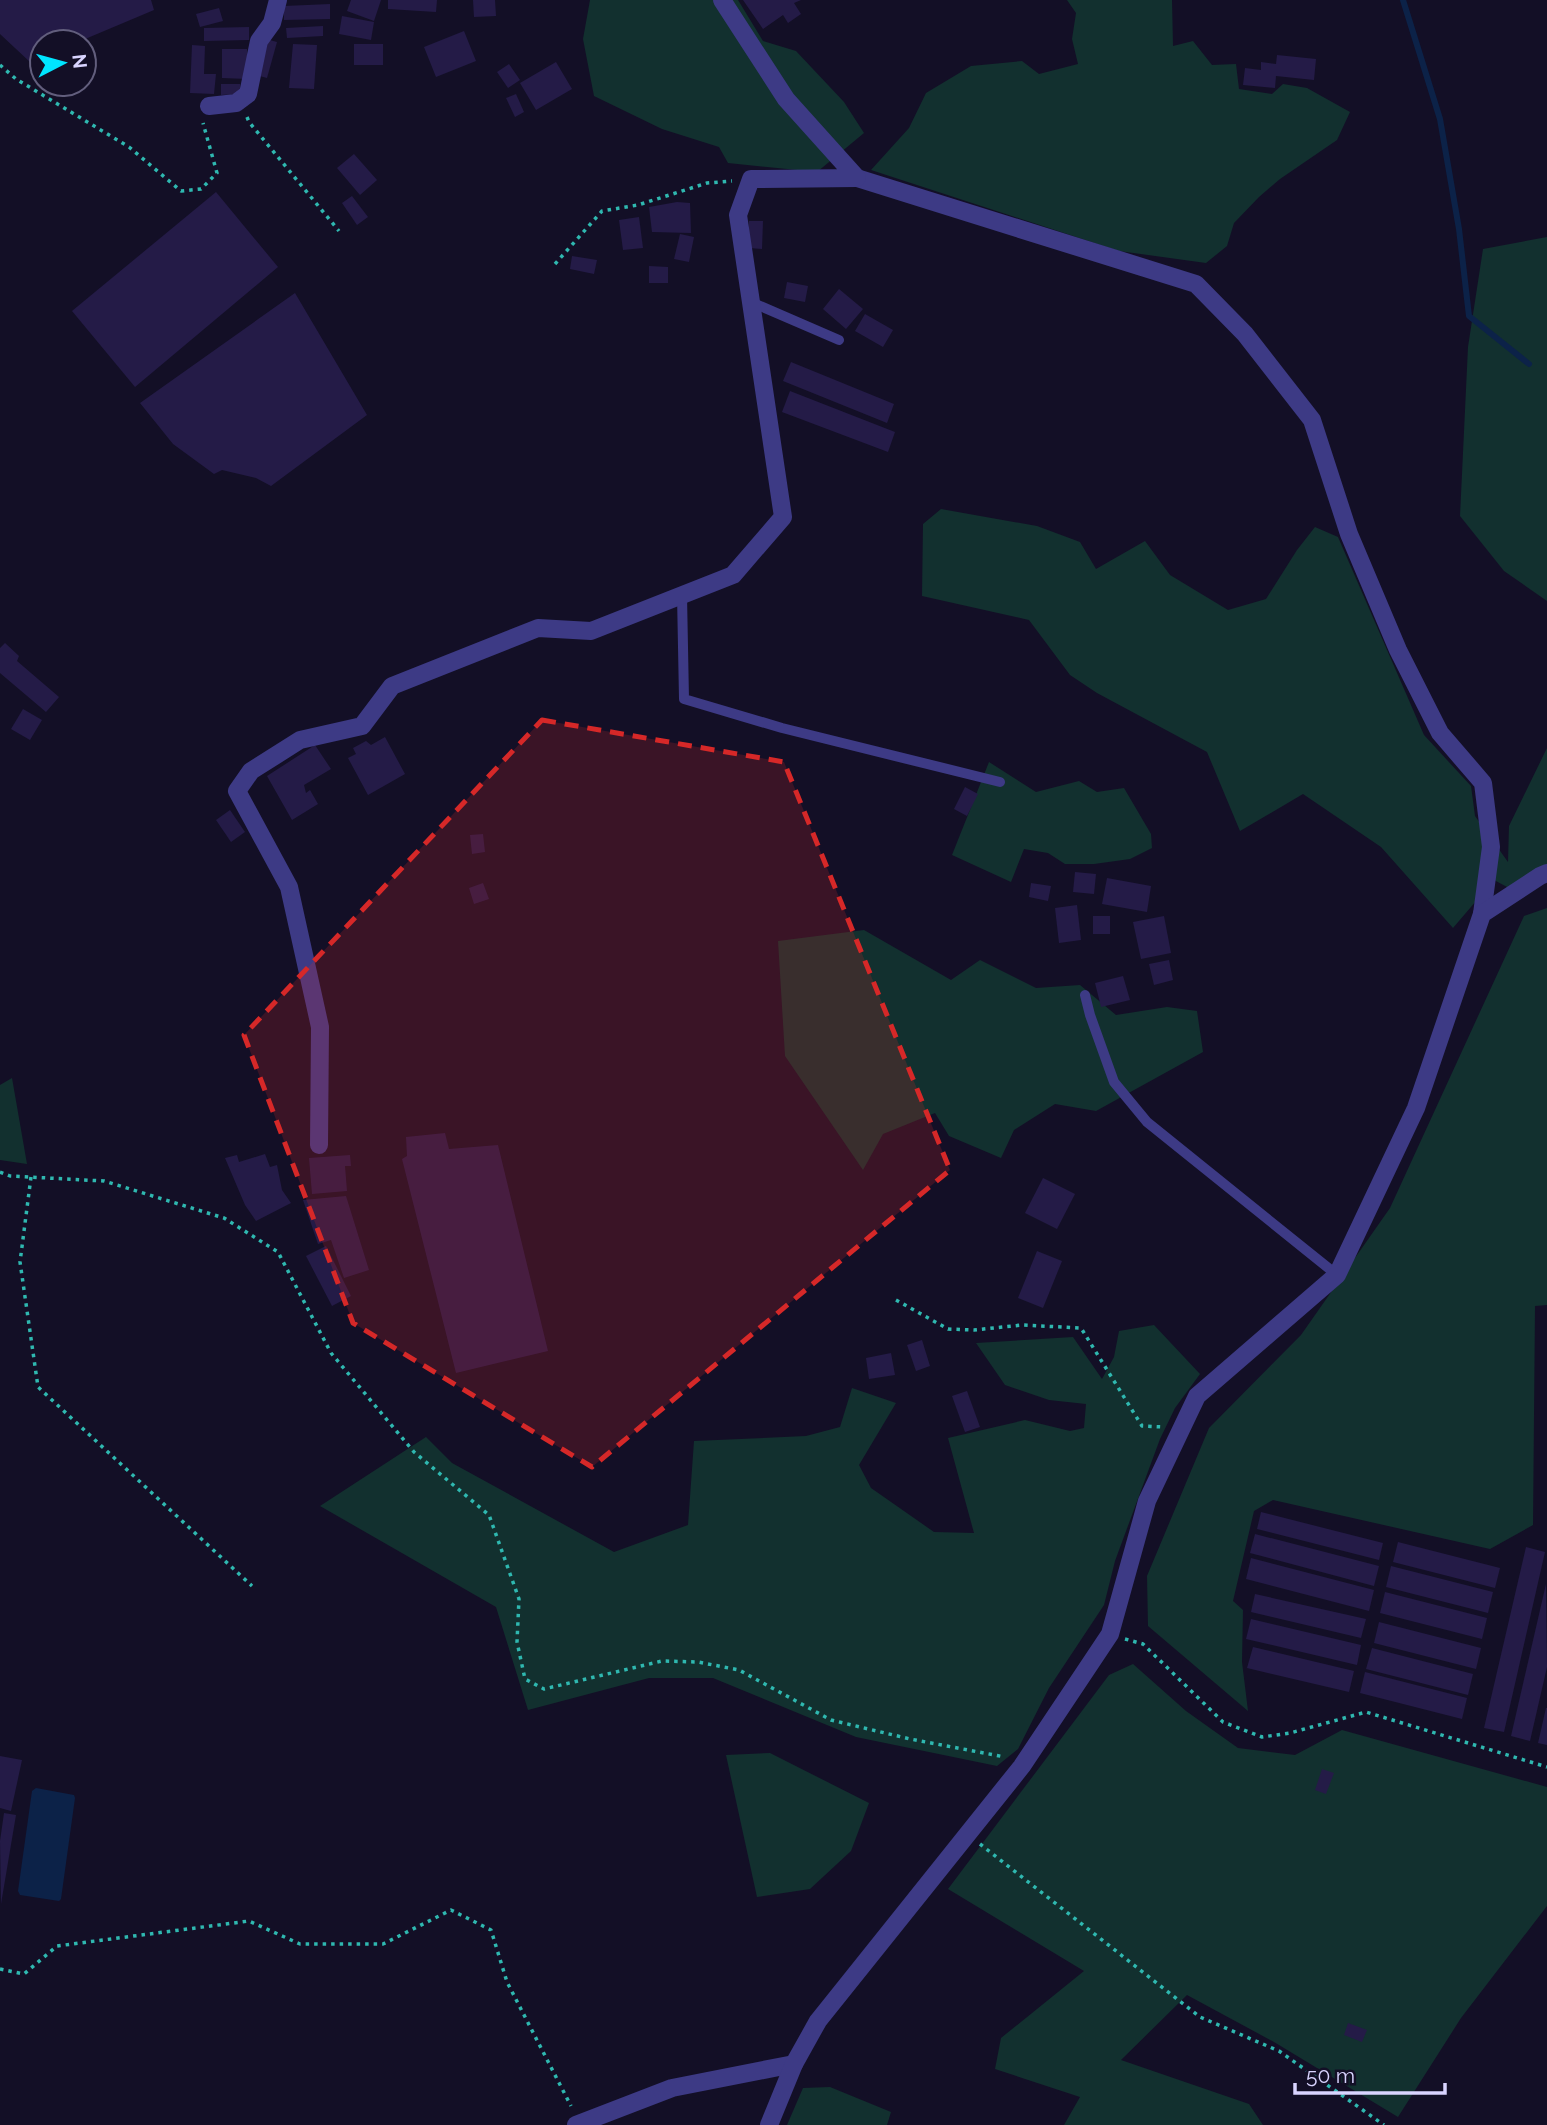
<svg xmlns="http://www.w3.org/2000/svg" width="1547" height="2125" viewBox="0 0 1547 2125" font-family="Raleway,sans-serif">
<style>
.green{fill:#12302f}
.water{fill:#0c2248}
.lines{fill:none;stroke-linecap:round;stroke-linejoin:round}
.stream{stroke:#0c2248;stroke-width:6}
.building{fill:#241b47}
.path{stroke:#2fb8b0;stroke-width:3.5;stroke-dasharray:3.5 5;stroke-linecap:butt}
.service{stroke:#3d3a85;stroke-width:10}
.minor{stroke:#3d3a85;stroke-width:18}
.tertiary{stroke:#3d3a85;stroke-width:18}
.marked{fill:#d62828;fill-opacity:0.2;stroke:#d62828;stroke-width:5;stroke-dasharray:14 9;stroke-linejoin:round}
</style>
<rect width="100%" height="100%" fill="#130f26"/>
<g class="green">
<polygon points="590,0 738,0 763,41 796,51 844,102 864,133 817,172 728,163 719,147 662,129 594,96 583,39"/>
<polygon points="1067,0 1172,0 1173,46 1193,41 1212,65 1236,64 1239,89 1272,94 1283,84 1307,88 1350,112 1337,140 1280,179 1259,197 1234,223 1227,246 1206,263 1119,251 871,170 909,128 926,93 971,66 1022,61 1039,74 1078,64 1072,39 1076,13"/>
<polygon points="1547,237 1547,601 1504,571 1460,516 1468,347 1483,249"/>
<polygon points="941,509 1037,526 1080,542 1096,569 1145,541 1170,575 1228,610 1266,599 1297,550 1315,527 1338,537 1424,735 1471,786 1475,816 1508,862 1509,826 1547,748 1547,872 1509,888 1494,880 1453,928 1381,847 1303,794 1240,831 1207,752 1097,693 1070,675 1029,620 922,596 923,524"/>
<polygon points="989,762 1036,792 1079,781 1097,792 1124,788 1151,834 1152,848 1130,859 1094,864 1065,864 1048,853 1024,849 1011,882 952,855"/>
<polygon points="1547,908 1547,1305 1535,1306 1533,1525 1490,1549 1273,1500 1254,1511 1233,1601 1243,1610 1242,1662 1248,1711 1148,1626 1147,1576 1209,1428 1301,1335 1390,1208 1524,916"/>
<polygon points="864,930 951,980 980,960 1036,988 1080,985 1116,1015 1167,1007 1197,1011 1203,1052 1096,1111 1055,1104 1014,1130 1001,1158 949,1136 935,1113 883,1134 863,1170 785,1056 778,941"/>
<polygon points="12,1078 27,1164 0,1160 0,1085"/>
<polygon points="1154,1325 1200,1374 1175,1408 1160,1439 1115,1561 1104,1605 1049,1688 1018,1749 997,1766 856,1737 713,1678 649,1678 528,1710 496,1607 320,1506 426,1437 452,1463 614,1552 688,1525 694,1441 806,1436 840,1427 852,1388 896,1403 859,1465 871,1488 934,1532 974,1533 948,1438 1025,1420 1070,1431 1084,1428 1086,1404 1049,1400 1005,1385 976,1343 1073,1337 1102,1379 1114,1357 1119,1331"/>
<polygon points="1133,1664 1186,1711 1238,1748 1295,1755 1342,1730 1547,1787 1547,1906 1461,2018 1398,2117 1274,2042 1187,1995 1121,2060 1249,2104 1263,2125 1064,2125 1080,2097 995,2069 1001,2038 1084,1971 948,1889 1109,1675"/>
<polygon points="770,1753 869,1803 851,1851 810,1889 757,1897 726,1755"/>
<polygon points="830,2087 891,2112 887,2125 787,2125 803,2088"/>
</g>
<polygon class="water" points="36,1788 74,1795 75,1798 61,1899 59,1901 20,1895 18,1891 32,1791"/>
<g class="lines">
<polyline class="stream" points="1403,0 1440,119 1459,229 1469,316 1529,364"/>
</g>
<g class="building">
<polygon points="0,0 151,0 154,10 78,42 42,42 42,57 30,62 0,34"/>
<polygon points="351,0 381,0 374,21 347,11"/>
<polygon points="388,0 437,0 436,12 388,9"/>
<polygon points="473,0 495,0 496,16 474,17"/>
<polygon points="743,0 801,0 794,3 801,14 788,23 783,15 763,29"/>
<polygon points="330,4 330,19 284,20 284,6"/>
<polygon points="219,8 223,21 200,27 196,14"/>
<polygon points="342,16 374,22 371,40 339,34"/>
<polygon points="323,26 323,36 287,38 286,28"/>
<polygon points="249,27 249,40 204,41 204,28"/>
<polygon points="464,31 476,61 436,77 424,47"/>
<polygon points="266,39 277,42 267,78 256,75"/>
<polygon points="293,44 317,45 314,89 289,88"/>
<rect x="354" y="44" width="29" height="21"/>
<polygon points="192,45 205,46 204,74 216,74 214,94 190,93"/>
<polygon points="222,49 247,49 247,79 222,78"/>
<polygon points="1277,55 1316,59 1314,80 1276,76 1275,88 1243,85 1245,68 1261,70 1261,62 1276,64"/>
<polygon points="556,62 572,89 536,110 520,83"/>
<polygon points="509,64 520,80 508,88 497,72"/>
<polygon points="221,84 240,84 240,94 221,95"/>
<polygon points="516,94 524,112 515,117 506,98"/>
<polygon points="354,154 377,180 360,195 337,168"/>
<polygon points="216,192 278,267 135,387 72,311"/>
<polygon points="352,196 368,217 357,225 342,203"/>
<polygon points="677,202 690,203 691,233 652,232 649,207"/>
<polygon points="639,217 643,248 623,250 619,220"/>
<polygon points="749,221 763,221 762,249 749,248"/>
<polygon points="680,234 694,237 689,262 674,259"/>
<polygon points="572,256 597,260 594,274 570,269"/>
<polygon points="649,266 668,267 668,283 649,283"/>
<polygon points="787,282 808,286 805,302 784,298"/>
<polygon points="839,289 863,309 846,329 823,309"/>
<polygon points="295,293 367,415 271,486 256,478 222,470 214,474 173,444 140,403"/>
<polygon points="865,314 893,330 883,347 855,331"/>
<polygon points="791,362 894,404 887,423 783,381"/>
<polygon points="790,391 895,432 888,452 782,412"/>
<polygon points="5,643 19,656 17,661 59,697 46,712 0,673 0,648"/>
<polygon points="23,709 42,720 30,740 11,729"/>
<polygon points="385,737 405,774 368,795 348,758 356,754 353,748 366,741 371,745"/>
<polygon points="315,745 331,769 304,785 306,793 310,790 318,804 292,820 267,776"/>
<polygon points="965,787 978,794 967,816 954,809"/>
<polygon points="230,810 245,832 231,842 216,820"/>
<polygon points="483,834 485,852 472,854 470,835"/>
<polygon points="1075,872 1096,874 1094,894 1073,892"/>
<polygon points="1107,878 1151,886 1147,912 1102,904"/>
<polygon points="483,883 489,899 474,904 469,888"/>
<polygon points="1031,883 1051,886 1048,901 1029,897"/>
<polygon points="1077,905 1081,940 1059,943 1055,908"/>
<rect x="1093" y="916" width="17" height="18"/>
<polygon points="1164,916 1171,953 1141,959 1133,922"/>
<polygon points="1169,960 1173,980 1154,985 1149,964"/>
<polygon points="1123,976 1130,1000 1101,1007 1095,983"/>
<polygon points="445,1133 449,1149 498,1145 548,1351 456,1373 402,1159 407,1156 406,1137"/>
<polygon points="265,1154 270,1167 277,1165 282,1190 291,1203 256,1221 245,1205 225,1158 237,1155 239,1162"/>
<polygon points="350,1155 351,1166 345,1166 347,1191 312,1194 309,1158"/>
<polygon points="1043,1178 1075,1194 1057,1229 1025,1213"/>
<polygon points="346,1196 369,1270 344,1278 331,1240 318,1244 303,1200"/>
<polygon points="326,1246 351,1296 332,1306 306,1256"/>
<polygon points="1037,1251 1062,1261 1043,1308 1018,1298"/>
<polygon points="922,1340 930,1366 916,1371 907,1345"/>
<polygon points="891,1353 895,1375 869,1379 866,1358"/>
<polygon points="967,1391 980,1427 965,1432 952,1396"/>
<polygon points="1261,1512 1383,1543 1379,1560 1257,1529"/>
<polygon points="1255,1534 1379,1566 1374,1586 1250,1553"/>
<polygon points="1398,1542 1500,1568 1495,1588 1393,1562"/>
<polygon points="1526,1547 1545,1552 1504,1732 1484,1728"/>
<polygon points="1251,1558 1374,1590 1369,1611 1246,1579"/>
<polygon points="1391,1566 1493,1592 1488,1613 1386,1587"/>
<polygon points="1546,1584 1547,1667 1530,1741 1511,1736"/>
<polygon points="1385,1592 1487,1618 1482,1639 1380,1613"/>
<polygon points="1255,1594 1366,1619 1361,1638 1251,1612"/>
<polygon points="1251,1619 1361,1645 1357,1665 1246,1639"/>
<polygon points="1379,1622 1481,1648 1476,1669 1374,1643"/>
<polygon points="1253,1647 1354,1671 1349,1692 1247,1668"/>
<polygon points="1372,1648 1473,1674 1468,1695 1366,1669"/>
<polygon points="1365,1672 1467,1698 1462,1719 1360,1693"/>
<polygon points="1546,1708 1547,1708 1547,1745 1538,1743"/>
<polygon points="0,1756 22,1760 11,1811 0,1808"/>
<polygon points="1322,1769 1334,1773 1326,1794 1315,1790"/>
<polygon points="4,1813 16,1815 1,1904 0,1841"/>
<polygon points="1348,2023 1367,2030 1362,2042 1344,2035"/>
</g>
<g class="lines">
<g class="path">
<polyline points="0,65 16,79 129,147 181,191 201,189 217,173 203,123"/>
<polyline points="247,117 249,122 339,231"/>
<polyline points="555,264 602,211 638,205 707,183 732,181"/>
<polyline points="0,1172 10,1176 104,1181 224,1218 278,1252 331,1353 414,1452 489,1515 519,1599 517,1642 525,1679 544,1689 662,1661 698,1662 739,1670 831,1720 910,1739 1005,1757"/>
<polyline points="31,1177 20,1262 38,1387 252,1586"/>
<polyline points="896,1300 948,1329 974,1330 1022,1325 1081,1328 1142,1426 1163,1427"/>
<polyline points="1125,1639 1143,1644 1223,1722 1262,1737 1290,1733 1366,1712 1547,1767"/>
<polyline points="980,1844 1200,2017 1279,2051 1384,2125"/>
<polyline points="0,1969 24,1974 57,1946 249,1921 300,1944 383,1944 451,1910 491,1930 507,1982 571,2106"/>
</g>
<g class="service">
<polyline points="751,302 839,340"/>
<polyline points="682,595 684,699 782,728 1000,782"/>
<polyline points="1085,995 1090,1015 1114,1082 1147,1122 1337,1275"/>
</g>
<g class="minor">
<polyline points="209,106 236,103 248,94 259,41 272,23 278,0"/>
<polyline points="857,178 1196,284 1245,334 1312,420 1349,534 1398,650 1440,733 1483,783 1491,847 1482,914"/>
<polyline points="319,1145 320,1027 289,887 237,791 251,771 300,740 362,726 392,686 538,628 591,631 733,575 783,517 738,215 751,179 857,178 786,99 722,0"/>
</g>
<g class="tertiary">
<polyline points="576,2125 672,2088 794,2064"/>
<polyline points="769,2125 794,2064 818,2021 1022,1766 1110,1634 1147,1501 1197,1396 1337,1275 1416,1108 1482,914 1540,876 1547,873"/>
</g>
</g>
<path class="marked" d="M542,720L784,762L950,1170L592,1467L353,1323L244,1035Z"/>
<g transform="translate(63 63) rotate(84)"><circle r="33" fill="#130f26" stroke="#625e7d" stroke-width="2"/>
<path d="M0-5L12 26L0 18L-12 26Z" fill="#00e5ff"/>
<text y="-10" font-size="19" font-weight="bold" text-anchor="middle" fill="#d9d4ff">N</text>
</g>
<path d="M1295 2083v10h150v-10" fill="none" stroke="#d9d4ff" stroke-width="3.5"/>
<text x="1306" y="2083" font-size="21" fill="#d9d4ff" stroke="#130f26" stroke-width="5" paint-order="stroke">50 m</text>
</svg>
